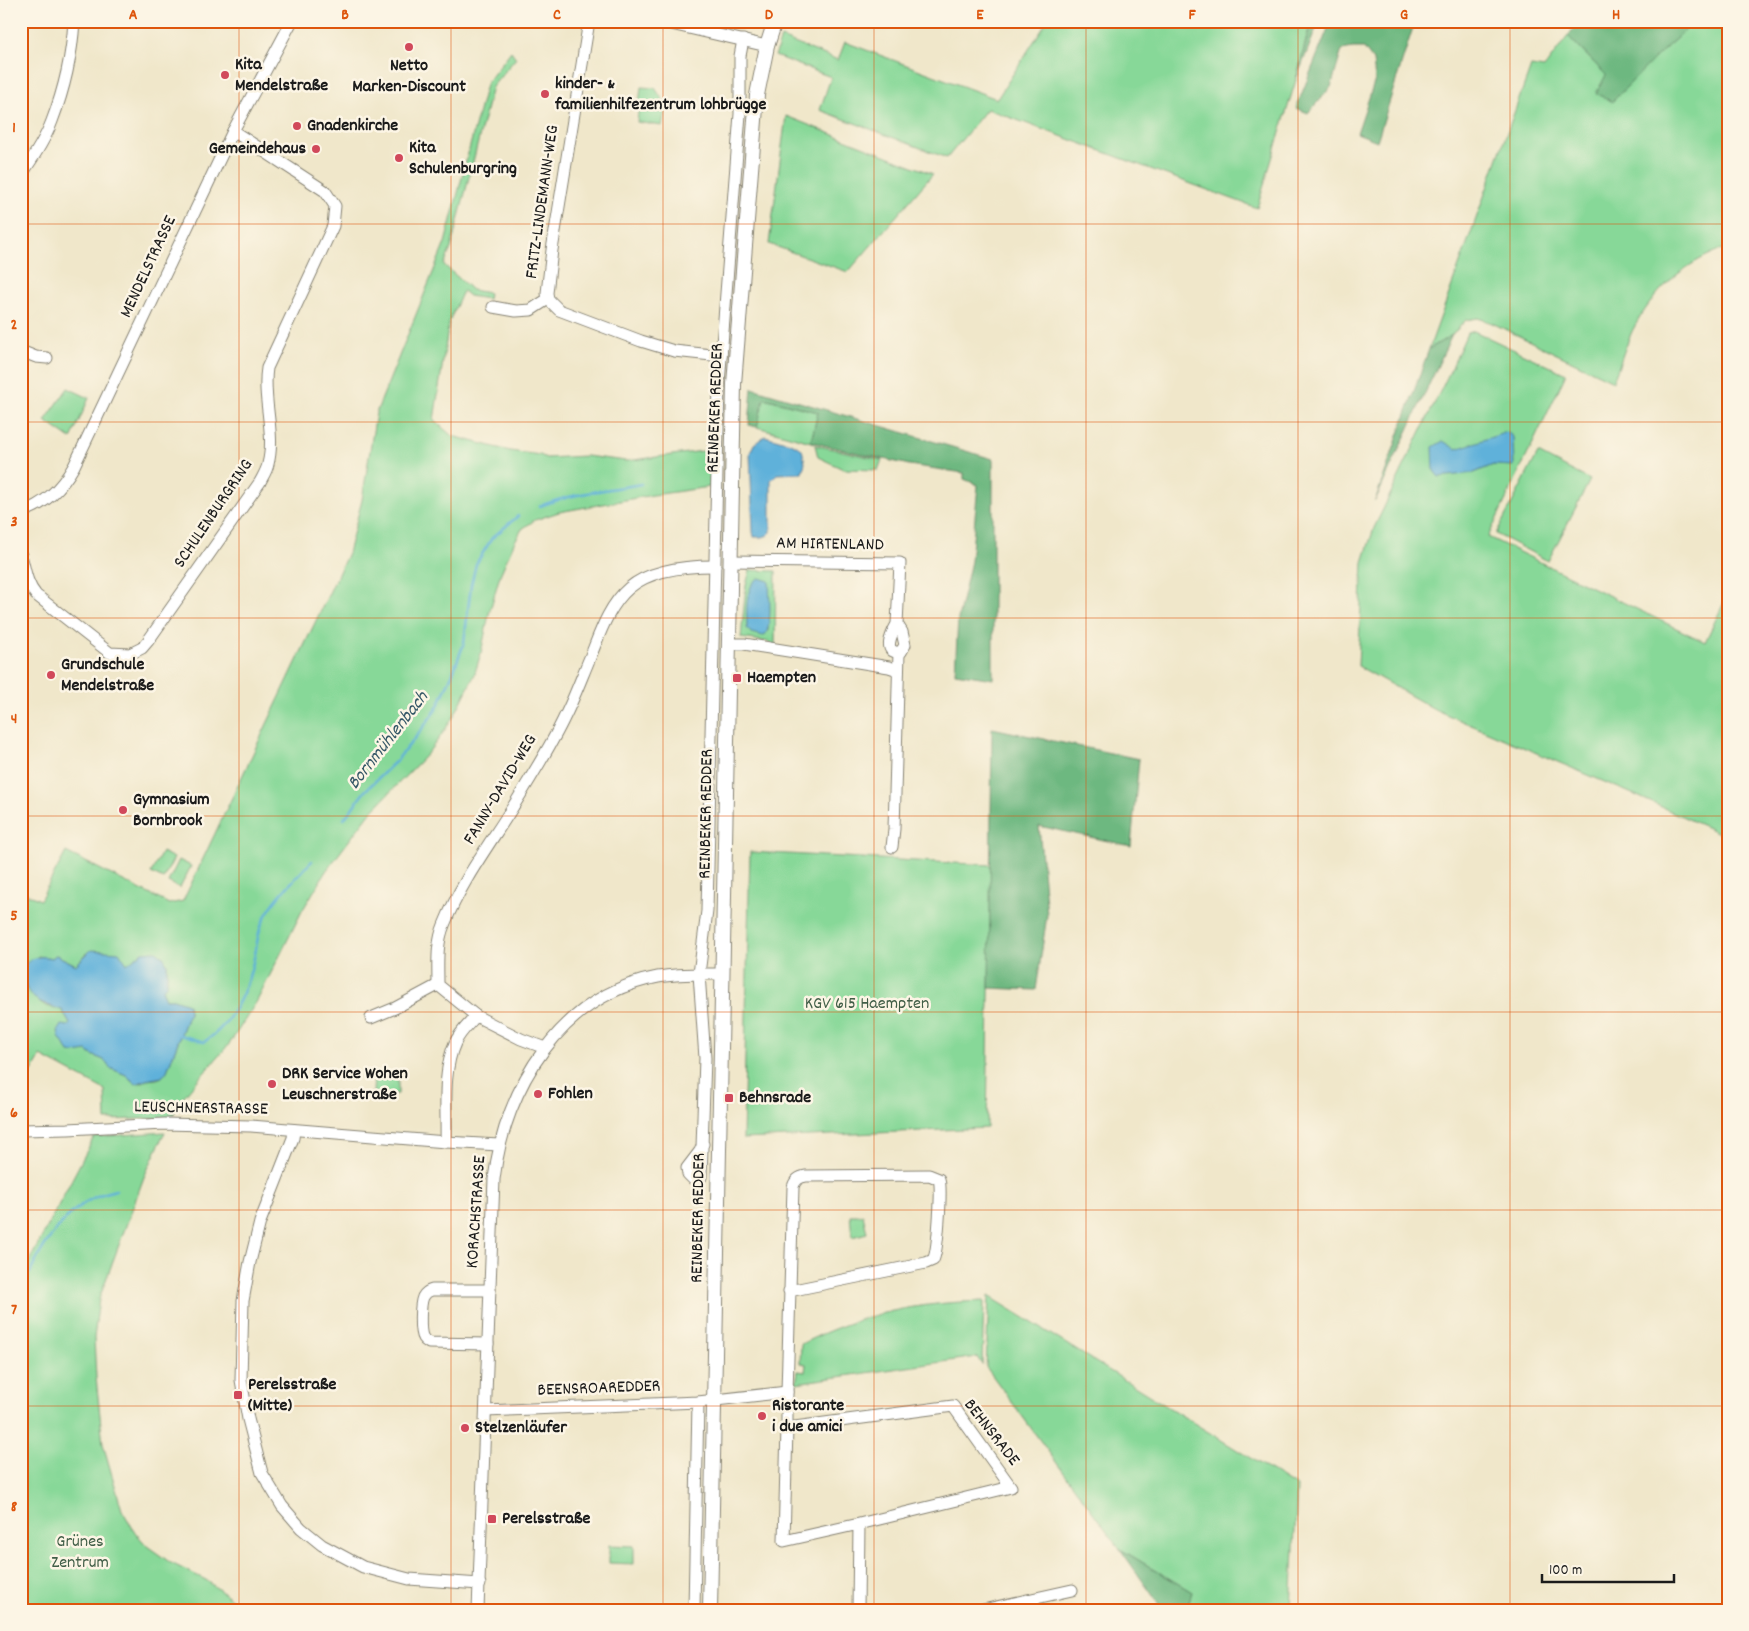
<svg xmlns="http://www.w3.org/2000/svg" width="1749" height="1631" viewBox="0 0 1749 1631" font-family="Dekko,sans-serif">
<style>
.green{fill:#87d898;stroke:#527a5a;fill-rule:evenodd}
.forest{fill:#6db880;stroke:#446a4e}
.water{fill:#5eb1da;stroke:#3d667b}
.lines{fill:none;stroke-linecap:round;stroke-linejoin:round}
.stream{stroke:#5eb1da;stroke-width:2.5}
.minor-casing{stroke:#868273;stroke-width:13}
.major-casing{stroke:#868273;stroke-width:16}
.minor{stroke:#fff;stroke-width:11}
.major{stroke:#fff;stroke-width:14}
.grid{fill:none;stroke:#de560d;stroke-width:1;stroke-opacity:0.55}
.poi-dot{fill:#d1495b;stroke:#fcf5e5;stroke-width:2}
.labels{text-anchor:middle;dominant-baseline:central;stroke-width:5;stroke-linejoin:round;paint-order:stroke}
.poi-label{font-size:18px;font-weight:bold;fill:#1c1c1c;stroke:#fcf5e5;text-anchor:start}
.street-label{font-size:18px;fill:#1c1c1c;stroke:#fcf5e5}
.park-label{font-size:18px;fill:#415e47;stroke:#fcf5e5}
.water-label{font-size:19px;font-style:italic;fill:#365868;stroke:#fcf5e5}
.neatline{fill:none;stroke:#de560d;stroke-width:2}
.grid-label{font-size:16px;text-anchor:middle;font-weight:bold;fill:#de560d}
</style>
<rect width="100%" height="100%" fill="#fcf5e5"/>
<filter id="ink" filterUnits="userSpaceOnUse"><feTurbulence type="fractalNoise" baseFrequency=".02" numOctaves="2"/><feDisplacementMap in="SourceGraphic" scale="10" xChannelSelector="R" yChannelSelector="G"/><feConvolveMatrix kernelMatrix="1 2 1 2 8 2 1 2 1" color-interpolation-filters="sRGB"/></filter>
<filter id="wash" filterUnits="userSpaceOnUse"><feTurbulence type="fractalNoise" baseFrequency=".0096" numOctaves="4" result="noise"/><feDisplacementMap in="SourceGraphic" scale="20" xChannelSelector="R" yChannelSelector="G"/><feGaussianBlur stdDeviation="1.12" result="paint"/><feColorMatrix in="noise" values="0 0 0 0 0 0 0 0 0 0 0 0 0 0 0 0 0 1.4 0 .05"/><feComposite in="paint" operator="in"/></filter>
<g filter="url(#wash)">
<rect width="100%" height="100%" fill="#f0e7ca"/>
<g class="green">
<polygon points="1047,21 1311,21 1296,80 1257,208 987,109 947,158 820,110 831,77 775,56 781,38 838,60 845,42 997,99"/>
<path d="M1695,21H1728V247C1686,262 1659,285 1636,324C1626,341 1621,363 1613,381L1492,323L1478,318L1466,320L1452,335L1429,349L1531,66L1544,68L1568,36L1606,75L1657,56Z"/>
<path d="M511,51L516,58L492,87L451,248L444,265L472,290L489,293L488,299L469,296L463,291L449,322L434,420L452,436L510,451L540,455L546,458L586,456L626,461L711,450L710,487L653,495L559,512L535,520L522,529L514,543L500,575L489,614L481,653L474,676L454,716L440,737L427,754L370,813L326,871L302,911L257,1001L230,1043L184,1096L171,1118L106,1120L105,1090L41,1056L29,1077L21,1074V891L40,900L66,852L169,904L183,901L348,553L362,500L376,413L445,243L486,84ZM88,952L127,964H167V983L162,990L166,999H173L188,1004L189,1013L167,1071L162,1077L157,1079L146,1080L141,1083L132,1081L126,1075L110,1068L104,1060L92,1055L87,1051L69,1052L60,1037L70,1024L62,1010L46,1006L33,997L38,956L52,958L56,955L76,965Z"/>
<polygon points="641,87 655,88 666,105 662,126 637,122"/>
<polygon points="786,116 933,174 848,272 769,244"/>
<path d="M1474,331L1566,374L1488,537L1705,642L1728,594V837L1635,795L1436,710L1358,666L1363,562L1374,528L1452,367L1467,333ZM1443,442L1456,449L1514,465H1493L1474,473Z"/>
<polygon points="68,388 89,398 71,439 45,421"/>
<polygon points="764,398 818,412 811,442 757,427"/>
<polygon points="815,445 882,460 878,470 843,469 818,457"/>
<polygon points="1538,453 1590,480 1548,561 1496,534"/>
<path d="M750,570L776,571L775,646L769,642L741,638L746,585ZM768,581V632L747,628L750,589Z"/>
<polygon points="162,852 174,858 163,879 151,873"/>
<polygon points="750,852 991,865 987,1128 743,1139"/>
<polygon points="179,860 191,866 180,888 168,882"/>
<polygon points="374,1074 398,1075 398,1094 373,1093"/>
<polygon points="165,1132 144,1177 99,1299 94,1338 96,1378 103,1444 122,1510 135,1532 147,1546 171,1563 206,1580 246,1610 21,1610 21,1277 94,1137"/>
<polygon points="850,1215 863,1215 867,1233 852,1237"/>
<polygon points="989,1296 1297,1487 1291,1610 1186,1610 1192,1592 1120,1549 986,1367"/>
<path d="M984,1301L982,1365L977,1357L796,1383L798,1371L805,1372L806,1364L800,1363L801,1344C863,1313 915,1303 984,1301Z"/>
<polygon points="609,1545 634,1546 634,1564 609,1563"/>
</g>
<g class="forest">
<polygon points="1311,21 1319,21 1296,80"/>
<polygon points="1331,21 1415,21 1377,141 1357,133 1375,80 1373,60 1364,48 1353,48 1342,50 1331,87 1308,113 1296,108"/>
<polygon points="1579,21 1615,21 1625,33 1632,21 1695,21 1657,56 1612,102 1596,93 1606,75 1568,36"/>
<polygon points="1452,335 1375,501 1429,349"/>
<polygon points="752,388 993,459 993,679 955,673 958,619 971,561 978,485 964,479 964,473 909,465 811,442 818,412 764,398 757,427 749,425"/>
<polygon points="992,728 1139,759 1131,846 1039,826 1047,915 1036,990 989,988"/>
<polygon points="1120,1549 1192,1592 1186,1610 1163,1610"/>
</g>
<g class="water">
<polygon points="1507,432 1513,437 1514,466 1493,465 1474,473 1439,477 1434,471 1433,447 1443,441 1456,449"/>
<path d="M765,436L793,444L802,449L805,463L802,473L777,474L771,480V532C766,538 761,537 754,537L753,532L750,453L754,444Z"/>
<path d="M759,578L769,581C769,594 773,627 764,636L751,633L747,628C747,613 744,586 759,578Z"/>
<path d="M91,950L119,952L127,964L143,952L156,951L163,956L167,964V984L162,990L166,999H173L188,1004L189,1013L167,1071L162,1077L146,1080L136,1084L126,1075L110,1068L104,1060L92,1055L87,1051L74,1053L69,1052L59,1037L58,1030L61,1025L68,1026L70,1024L62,1010C38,1002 24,998 22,969C30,957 38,955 52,958L56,955L76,965Z"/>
</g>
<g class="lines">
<g class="stream">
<path d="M540,506C573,493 607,490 641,484"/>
<polyline points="344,819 365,791 396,761 420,732 437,708 452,675 464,643 471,585 476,564 492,538 518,516"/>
<path d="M180,1035L204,1042C234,1023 248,987 255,954C257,944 258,931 263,921C274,898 295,879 312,861"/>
<path d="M30,1273C46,1237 75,1198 116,1190"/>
<polyline points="21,1320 25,1303"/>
</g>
</g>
</g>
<g filter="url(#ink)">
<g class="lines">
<g class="minor-casing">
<g id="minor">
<polyline points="589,21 552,250 547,293 548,299 559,310 641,341 674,351 721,356"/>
<polyline points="658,21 767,46"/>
<path d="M21,175C33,158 45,140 52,121C64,90 72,54 74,21"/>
<polyline points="493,307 516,311 531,310 548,299"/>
<polyline points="21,351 36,357 47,358"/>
<path d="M21,512C45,505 62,487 74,466L233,131L292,21"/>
<path d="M21,555C25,569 26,583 36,595L110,653L130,654L142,648L148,641L260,482C263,476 267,470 268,464C276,434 262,399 267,368L333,226L335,206L325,191L233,131"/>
<path d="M731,561L900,563L897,624C892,633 881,654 901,652L905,645L902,632L897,624"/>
<polyline points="729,644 744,644 889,667 895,669 898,672"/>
<polyline points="892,847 894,829 899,652"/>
<polyline points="371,1018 395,1008 438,985"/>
<path d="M545,1048L521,1039L476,1016L438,985C438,965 436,944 444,925C463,877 496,836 522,792C537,767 553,742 565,716C574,698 581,679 589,660C599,636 608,606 629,588C651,569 687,566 715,566"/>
<polyline points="21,1130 68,1129 164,1124 251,1126 446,1142 499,1145"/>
<polyline points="294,1130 293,1138 260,1222 250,1262 243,1301 241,1380 248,1419 262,1473 282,1506 301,1528 322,1545 363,1567 409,1579 480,1584"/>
<path d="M446,1142C447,1112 442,1071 455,1043C459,1033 469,1024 476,1016"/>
<polyline points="703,1144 700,1151 687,1168 688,1174 693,1179 701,1177 705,1058 699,974 707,911 719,383 740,114 740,56 743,40"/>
<path d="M488,1344L429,1343C426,1341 425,1341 423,1338C419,1332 420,1304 423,1297C425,1293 428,1291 432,1290H490"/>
<path d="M787,1392L793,1187C795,1180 799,1177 806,1176L929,1175L939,1179C942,1188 938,1252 933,1260L926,1263L789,1291"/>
<polyline points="486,1411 698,1402 787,1392 787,1428"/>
<path d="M478,1610L494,1179C505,1087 561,995 658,977C680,973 701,974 723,974"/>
<polyline points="694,1610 698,1402"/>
<polyline points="858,1610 859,1524 1011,1487 953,1406 787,1428 784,1541 859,1524"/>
<polyline points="983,1610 1072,1590"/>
</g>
</g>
<g class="major-casing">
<polyline id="major" points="710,1610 734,384 757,95 767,46 775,21"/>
</g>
<use href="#minor" class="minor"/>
<use href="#major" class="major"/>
</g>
</g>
<path class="grid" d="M239,21V1610M451,21V1610M663,21V1610M874,21V1610M1086,21V1610M1298,21V1610M1510,21V1610M21,224H1728M21,422H1728M21,618H1728M21,816H1728M21,1012H1728M21,1210H1728M21,1406H1728"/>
<g class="poi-dot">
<circle cx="409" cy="47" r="5"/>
<circle cx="225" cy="75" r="5"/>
<circle cx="545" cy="94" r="5"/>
<circle cx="297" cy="126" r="5"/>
<circle cx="316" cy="149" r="5"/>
<circle cx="399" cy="158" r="5"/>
<circle cx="51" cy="675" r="5"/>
<rect x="732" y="673" width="10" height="10" rx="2.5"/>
<circle cx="123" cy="810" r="5"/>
<circle cx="272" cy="1084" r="5"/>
<circle cx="538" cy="1094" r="5"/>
<rect x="724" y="1093" width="10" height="10" rx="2.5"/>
<rect x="233" y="1390" width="10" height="10" rx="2.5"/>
<circle cx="762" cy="1416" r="5"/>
<circle cx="465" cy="1428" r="5"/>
<rect x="487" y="1514" width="10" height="10" rx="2.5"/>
</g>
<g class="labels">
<g class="poi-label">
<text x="235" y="65">Kita<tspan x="235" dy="21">Mendelstraße</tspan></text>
<text x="409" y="66" text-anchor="middle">Netto<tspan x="409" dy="21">Marken-Discount</tspan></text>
<text x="555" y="84">kinder- &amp;<tspan x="555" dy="21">familienhilfezentrum lohbrügge</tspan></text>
<text x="307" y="126">Gnadenkirche</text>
<text x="409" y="148">Kita<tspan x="409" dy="21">Schulenburgring</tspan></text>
<text x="306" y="149" text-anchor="end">Gemeindehaus</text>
<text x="61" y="665">Grundschule<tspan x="61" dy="21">Mendelstraße</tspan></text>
<text x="747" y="678">Haempten</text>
<text x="133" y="800">Gymnasium<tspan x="133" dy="21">Bornbrook</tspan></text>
<text x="282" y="1074">DRK Service Wohen<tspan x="282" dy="21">Leuschnerstraße</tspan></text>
<text x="548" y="1094">Fohlen</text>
<text x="739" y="1098">Behnsrade</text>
<text x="248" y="1385">Perelsstraße<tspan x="248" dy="21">(Mitte)</tspan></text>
<text x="772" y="1406">Ristorante<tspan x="772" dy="21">i due amici</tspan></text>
<text x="475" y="1428">Stelzenläufer</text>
<text x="502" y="1519">Perelsstraße</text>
</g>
<g class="street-label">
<text transform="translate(543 202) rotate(-82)">FRITZ-LINDEMANN-WEG</text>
<text transform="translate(149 267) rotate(-65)">MENDELSTRASSE</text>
<text transform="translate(716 408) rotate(-88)">REINBEKER REDDER</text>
<text transform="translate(214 514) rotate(-56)">SCHULENBURGRING</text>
<text transform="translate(830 545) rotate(1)">AM HIRTENLAND</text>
<text transform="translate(501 790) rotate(-59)">FANNY-DAVID-WEG</text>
<text transform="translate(707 814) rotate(-89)">REINBEKER REDDER</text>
<text transform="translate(201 1109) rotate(1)">LEUSCHNERSTRASSE</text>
<text transform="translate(477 1212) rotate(-86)">KORACHSTRASSE</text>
<text transform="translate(699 1218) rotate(-89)">REINBEKER REDDER</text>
<text transform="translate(599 1389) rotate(-2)">BEENSROAREDDER</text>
<text transform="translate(991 1433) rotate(52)">BEHNSRADE</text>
</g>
<g class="park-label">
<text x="867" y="1004">KGV 615 Haempten</text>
<text x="80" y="1542">Grünes<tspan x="80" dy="21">Zentrum</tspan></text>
</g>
<g class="water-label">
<text transform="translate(389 741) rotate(-52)">Bornmühlenbach</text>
</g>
</g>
<rect width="1749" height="1631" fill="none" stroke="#fcf5e5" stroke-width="55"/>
<path d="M1542 1574v8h132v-8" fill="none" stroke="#1c1c1c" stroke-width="2.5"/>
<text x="1549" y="1574" font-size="15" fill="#1c1c1c" stroke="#fcf5e5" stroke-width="4" paint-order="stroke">100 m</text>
<rect x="28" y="28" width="1694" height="1576" class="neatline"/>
<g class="grid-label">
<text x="133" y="19">A</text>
<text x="345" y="19">B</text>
<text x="557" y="19">C</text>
<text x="769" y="19">D</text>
<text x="980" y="19">E</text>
<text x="1192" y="19">F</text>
<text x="1404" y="19">G</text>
<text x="1616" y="19">H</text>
<text x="14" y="132">1</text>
<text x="14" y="329">2</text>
<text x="14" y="526">3</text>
<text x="14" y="723">4</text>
<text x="14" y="920">5</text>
<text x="14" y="1117">6</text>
<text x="14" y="1314">7</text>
<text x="14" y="1511">8</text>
</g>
</svg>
